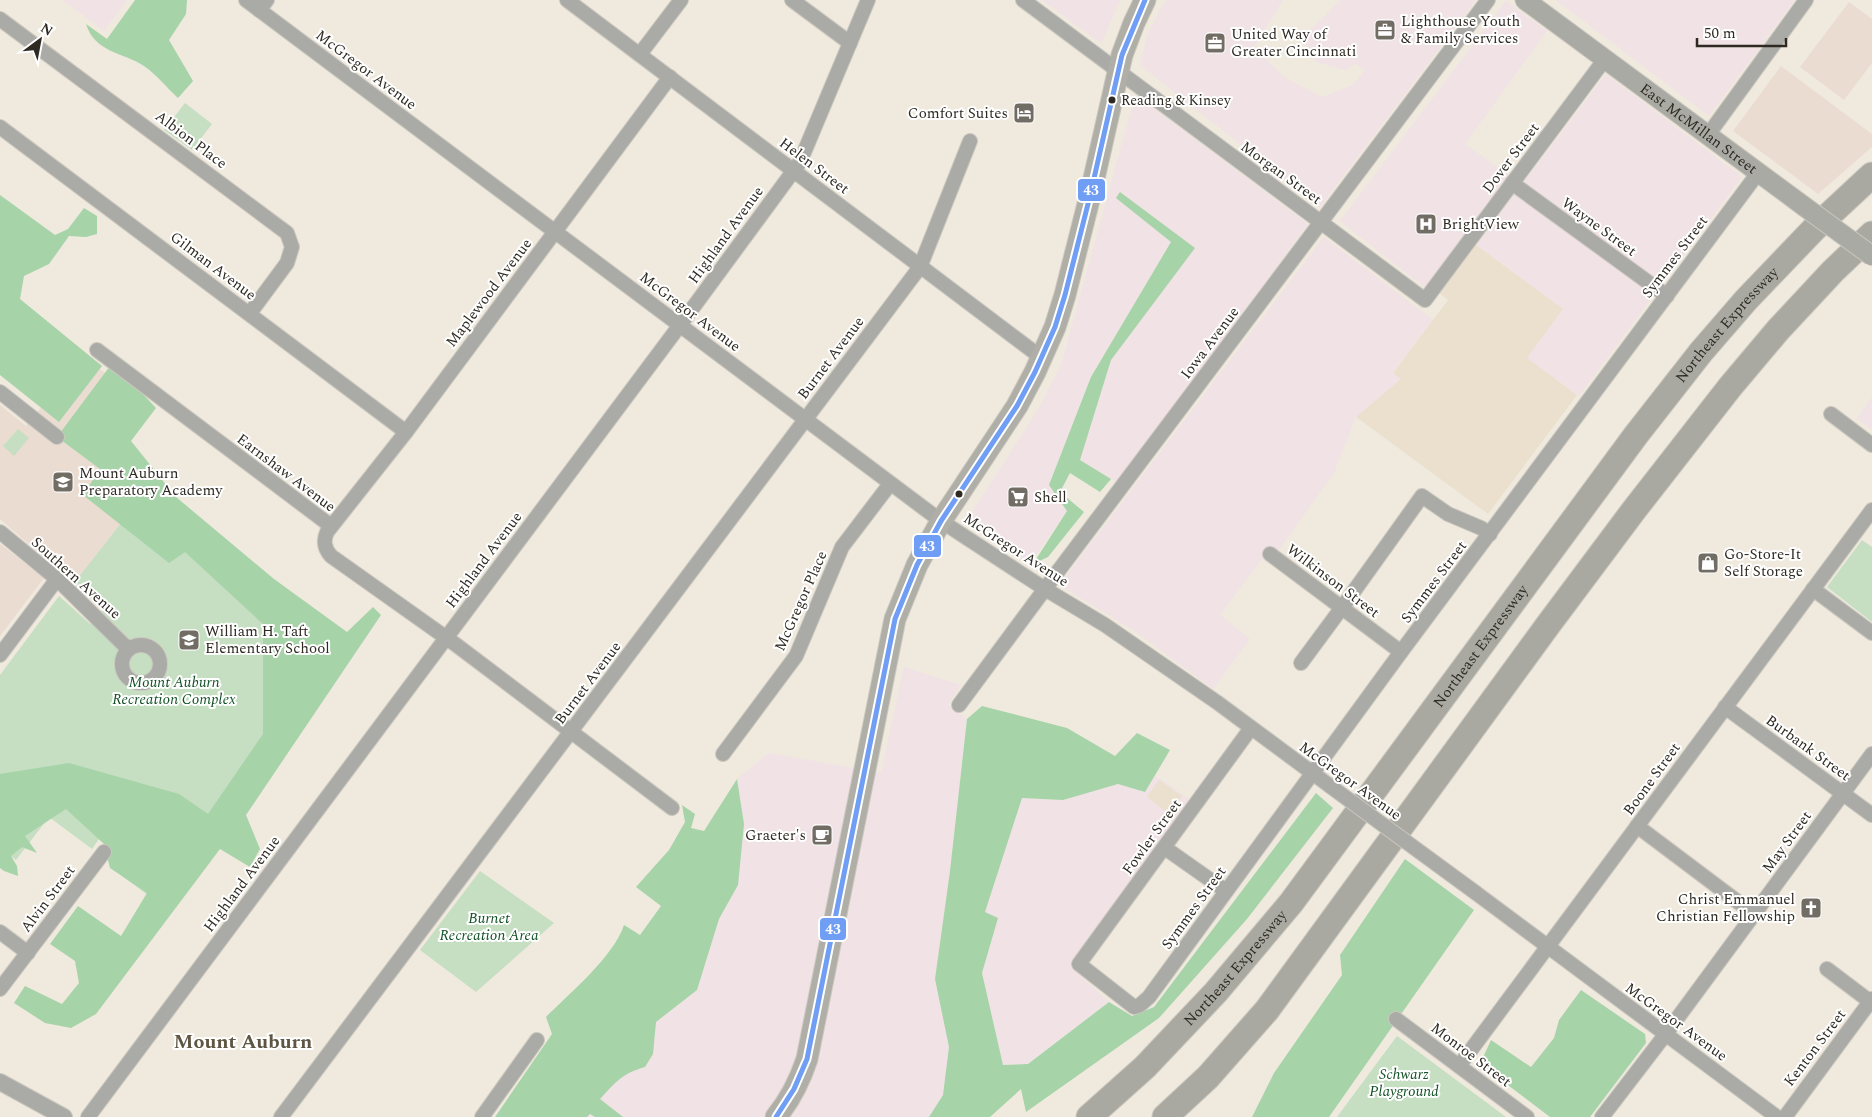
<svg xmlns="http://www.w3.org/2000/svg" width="1872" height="1117" viewBox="0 0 1872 1117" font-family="Spectral,serif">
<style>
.commercial{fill:#f0e2e5}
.built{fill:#ebe0cd}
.education{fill:#ebdcd2}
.green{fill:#c6dec2}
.forest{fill:#a6d3a8}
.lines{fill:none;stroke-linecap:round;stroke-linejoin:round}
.minor-casing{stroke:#cbc7be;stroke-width:16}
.tertiary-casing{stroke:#cbc7be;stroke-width:18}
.secondary-casing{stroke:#cbc7be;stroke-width:21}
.primary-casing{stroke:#cbc7be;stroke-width:23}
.motorway-casing{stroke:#cbc7be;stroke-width:27}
.minor{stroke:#aaaba7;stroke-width:14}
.tertiary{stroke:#aaaba7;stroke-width:16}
.secondary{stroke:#aaaaa4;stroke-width:19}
.primary{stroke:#afaea7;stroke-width:21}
.motorway{stroke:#a9a9a2;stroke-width:25}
.minor-bridge-casing{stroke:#cbc7be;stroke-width:16;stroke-linecap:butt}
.secondary-bridge-casing{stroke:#cbc7be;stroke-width:21;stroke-linecap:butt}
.minor-bridge{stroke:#aaaba7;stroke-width:14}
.secondary-bridge{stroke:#aaaaa4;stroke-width:19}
.bus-1-casing{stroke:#fff;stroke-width:9}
.bus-1{stroke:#6f9ef4;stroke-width:5}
.bus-dot{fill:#2e2a22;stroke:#fff;stroke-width:2}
.labels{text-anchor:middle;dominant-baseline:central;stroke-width:4;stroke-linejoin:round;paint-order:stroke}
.bus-label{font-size:14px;fill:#2e2a22;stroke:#fff;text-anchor:start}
.poi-label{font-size:15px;fill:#2e2a22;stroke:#fff;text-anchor:start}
.street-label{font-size:15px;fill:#2e2a22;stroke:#fff}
.park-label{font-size:15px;font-style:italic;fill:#125025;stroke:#fff}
.district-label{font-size:20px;font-weight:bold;fill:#5e5543;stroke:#fff}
.line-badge{stroke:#fff;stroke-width:2}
.badge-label{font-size:14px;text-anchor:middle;font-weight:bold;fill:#fff}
</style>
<rect width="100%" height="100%" fill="#f0eade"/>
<g class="commercial">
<polygon points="63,0 127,0 104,31"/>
<polygon points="1042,0 1120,0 1102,42 1098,41"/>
<polygon points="1167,0 1283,0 1254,47 1284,77 1322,97 1353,85 1365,70 1355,64 1345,70 1316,62 1302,38 1341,0 1476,0 1320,207 1140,65 1147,36 1159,11"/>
<polygon points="1556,0 1795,0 1709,116"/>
<polygon points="1506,1 1547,31 1465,144 1510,176 1427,289 1340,221"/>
<polygon points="1606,74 1742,177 1579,396 1526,358 1563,309 1476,245"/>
<polygon points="1139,97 1308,224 1117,482 1080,460 1111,360 1195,248 1120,192 1117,198 1171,242 1091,377 1049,485 1067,511 1031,563 966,522 1039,408 1061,365 1132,107"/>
<polygon points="1324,237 1433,320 1393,372 1402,379 1356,417 1334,473 1269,564 1262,559 1220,615 1250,639 1213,689 1133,630 1059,585"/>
<polygon points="1872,397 1872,430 1857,418"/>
<polygon points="904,667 961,685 948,705 967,719 950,871 935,979 949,1047 943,1095 929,1117 587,1117 599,1099 618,1079 629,1071 645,1067 653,1054 656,1022 697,990 719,919 728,902 744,824 737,779 769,753 881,773"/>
<polygon points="1155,775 1190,800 1070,966 1109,1002 1027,1064 1003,1065 982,973 998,918 985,912 1022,798 1063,800 1118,784 1145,792"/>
</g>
<g class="built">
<polygon points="1476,245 1563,309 1527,358 1577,395 1488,514 1356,417 1401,379 1393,373 1448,300 1439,293"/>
<polygon points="1159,780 1182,796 1169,814 1147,797"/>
</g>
<g class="education">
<polygon points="1849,2 1872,19 1872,63 1844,100 1800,67"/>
<polygon points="1781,66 1872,134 1872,147 1818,194 1733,131"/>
<polygon points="82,356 154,409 109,468 143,495 151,709 59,596 90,624 103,609 0,519 0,405 26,426"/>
<polygon points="0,544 44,578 0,636"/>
</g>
<g class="green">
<polygon points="185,103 212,124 192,150 164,130"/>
<polygon points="18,429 29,438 14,456 3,446"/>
<polygon points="137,503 334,655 153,899 110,867 131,792 92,849 49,817 16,860 0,848 0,675 59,596 90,624 103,609 74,583"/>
<polygon points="1862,540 1872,547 1872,622 1827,587"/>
<polygon points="480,871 554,923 476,992 420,950"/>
<polygon points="1397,1036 1506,1117 1337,1117"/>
</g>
<g class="forest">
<path d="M135,0H187L186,14L169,40L193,81L178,98C167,88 156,74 144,66C123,52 95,53 86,24L107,39Z"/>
<polygon points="1120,192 1195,248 1111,360 1080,460 1111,479 1100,492 1070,473 1060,492 1084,512 1048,557 1033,564 1067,511 1049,485 1091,377 1171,242 1116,198"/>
<polygon points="0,195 55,235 68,229 84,208 97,216 97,234 86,237 69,236 49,264 24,276 20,299 102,366 59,422 0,375"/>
<polygon points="113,362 156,408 131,441 176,497 274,579 347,632 373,607 381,615 246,815 260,849 250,867 220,849 96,1014 71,1028 45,1023 14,1003 25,986 62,1004 79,983 75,961 50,944 78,906 121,936 147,893 110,868 104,844 66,809 25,836 37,853 22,847 11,856 17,866 18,876 4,871 0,868 0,774 69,763 179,794 208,814 263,734 263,624 185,552 169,563 83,495 100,469 57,437"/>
<polygon points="982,706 1067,728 1115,756 1137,733 1170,750 1145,792 1118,784 1063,800 1022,798 985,912 998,918 982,973 1003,1065 1028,1064 1109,1002 1132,1016 1154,1007 1316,793 1333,808 1247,919 1159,1018 1026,1112 1021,1089 990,1117 929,1117 943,1095 949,1047 935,979 950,871 967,719"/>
<path d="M737,779L744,824L738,885L719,919L697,990L656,1022L653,1054L645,1067C621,1074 616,1082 600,1099L623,1117H595L590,1114L587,1117H495L552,1034L546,1017C570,993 614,956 624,925L640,935L661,906L636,887L669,850L685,822L682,805L695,814L691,828L704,831Z"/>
<polygon points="1405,859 1474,910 1329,1117 1252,1117 1274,1073 1342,975 1340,955"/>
<polygon points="1581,990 1645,1034 1646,1043 1590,1117 1550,1117 1480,1064 1491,1040 1531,1067 1554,1038 1559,1020"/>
</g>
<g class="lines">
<g class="minor-casing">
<g id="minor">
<polyline points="246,0 941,521 1045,589 1105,625 1218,703 1330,786"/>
<polyline points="567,0 1042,358"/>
<polyline points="792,0 850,43"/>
<polyline points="1023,0 1425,300 1605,59"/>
<polyline points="259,10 267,0"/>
<polyline points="0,19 287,233 292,247 287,263 250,313"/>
<polyline points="640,54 681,0"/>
<path d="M670,77L406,432L327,532C323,541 324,548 331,556L455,644L672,808"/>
<polyline points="0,127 406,432"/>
<polyline points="1708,135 1806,0"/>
<polyline points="1512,183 1667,296"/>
<polyline points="97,350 331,526"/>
<polyline points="0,392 57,437"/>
<polyline points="1831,414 1872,445"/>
<polyline points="0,532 57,579 124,645 130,648"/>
<polyline points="1270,554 1401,652"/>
<polyline points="1813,589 1872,633"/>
<circle cx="141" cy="664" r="19"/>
<polyline points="0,655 57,579"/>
<polyline points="1301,663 1349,598 1422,496 1448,514 1481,528 1490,534"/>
<polyline points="959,705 1053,578 1488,0"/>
<polyline points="1725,707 1872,815"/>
<polyline points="1251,728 1079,964 1134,1007 1140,1005 1149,997 1401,652 1758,173"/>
<polyline points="723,754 796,656 842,547 890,484"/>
<polyline points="1637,826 1754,914"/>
<polyline points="1165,848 1226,891"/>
<polyline points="1476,893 1777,1117"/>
<polyline points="0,932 28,953"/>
<polyline points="1827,969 1872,1003"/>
<polyline points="0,989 104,852"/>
<polyline points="1396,1019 1527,1117"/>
<polyline points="1459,1066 1872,510"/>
<polyline points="88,1117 689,313 800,162 868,0"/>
<polyline points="281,1117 920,267 970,141"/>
<polyline points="482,1117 537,1040"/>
<polyline points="1602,1117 1665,1035 1872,754"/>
<polyline points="1785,1117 1872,999"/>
</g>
</g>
<g class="tertiary-casing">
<polyline id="tertiary" points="0,1082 64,1117"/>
</g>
<g class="secondary-casing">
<g id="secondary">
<path id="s1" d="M1525,0L1805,207"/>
</g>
</g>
<g class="primary-casing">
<path id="primary" d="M776,1117C791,1099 800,1080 807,1059L895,619L917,565L941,521L1017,406L1035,372L1055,327L1065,295L1090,196L1122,55L1134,23L1145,0"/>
</g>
<g class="motorway-casing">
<g id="motorway">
<path id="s2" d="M1089,1117L1145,1067L1216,992L1291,903L1636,435L1701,352L1746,300L1815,228L1872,175"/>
<polyline points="1165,1117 1208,1077 1267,1010 1548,625 1634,510 1730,387 1778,330 1833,271 1872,234"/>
</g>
</g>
<use href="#minor" class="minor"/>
<use href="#tertiary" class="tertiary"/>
<use href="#secondary" class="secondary"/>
<use href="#primary" class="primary"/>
<use href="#motorway" class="motorway"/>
<g class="minor-bridge-casing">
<polyline id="minor-bridge" points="1330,786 1476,893"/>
</g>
<g class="secondary-bridge-casing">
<polyline id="secondary-bridge" points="1805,207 1872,256"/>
</g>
<use href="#minor-bridge" class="minor-bridge"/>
<use href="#secondary-bridge" class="secondary-bridge"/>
<g class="bus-1-casing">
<polyline id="bus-1" points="776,1117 794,1089 807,1059 895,619 917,565 941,521 1017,406 1035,372 1055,327 1065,295 1090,196 1122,55 1145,0"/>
</g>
<use href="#bus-1" class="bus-1"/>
</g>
<defs>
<g id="office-square" transform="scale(1.125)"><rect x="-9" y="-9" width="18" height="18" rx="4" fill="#726d64" stroke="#fff"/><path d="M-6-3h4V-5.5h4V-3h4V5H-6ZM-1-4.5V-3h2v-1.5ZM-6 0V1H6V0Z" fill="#fff"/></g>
<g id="hotel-square" transform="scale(1.125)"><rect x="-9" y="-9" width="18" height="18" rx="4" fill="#726d64" stroke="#fff"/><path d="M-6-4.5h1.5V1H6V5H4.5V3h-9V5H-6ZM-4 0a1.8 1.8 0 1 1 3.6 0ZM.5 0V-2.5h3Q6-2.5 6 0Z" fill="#fff"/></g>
<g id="hospital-square" transform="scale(1.125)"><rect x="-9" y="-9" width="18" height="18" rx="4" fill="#726d64" stroke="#fff"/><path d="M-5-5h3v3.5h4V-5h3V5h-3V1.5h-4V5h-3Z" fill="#fff"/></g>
<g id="school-square" transform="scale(1.125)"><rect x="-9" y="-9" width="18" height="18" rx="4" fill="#726d64" stroke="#fff"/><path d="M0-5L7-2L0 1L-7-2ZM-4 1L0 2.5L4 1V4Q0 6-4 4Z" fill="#fff"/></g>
<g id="supermarket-square" transform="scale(1.125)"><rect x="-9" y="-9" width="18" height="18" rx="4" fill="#726d64" stroke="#fff"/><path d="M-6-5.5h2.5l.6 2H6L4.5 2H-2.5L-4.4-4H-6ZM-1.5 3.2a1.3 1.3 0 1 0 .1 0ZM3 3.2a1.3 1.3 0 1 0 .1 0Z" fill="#fff"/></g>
<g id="shop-square" transform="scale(1.125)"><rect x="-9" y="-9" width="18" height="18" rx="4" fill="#726d64" stroke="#fff"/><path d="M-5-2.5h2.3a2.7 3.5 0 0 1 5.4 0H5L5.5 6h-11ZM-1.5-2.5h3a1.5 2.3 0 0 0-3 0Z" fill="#fff"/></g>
<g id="cafe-square" transform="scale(1.125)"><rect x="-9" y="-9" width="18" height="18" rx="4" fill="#726d64" stroke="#fff"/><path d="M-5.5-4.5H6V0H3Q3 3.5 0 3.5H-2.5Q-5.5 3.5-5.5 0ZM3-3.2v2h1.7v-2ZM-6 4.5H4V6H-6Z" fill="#fff"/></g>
<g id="church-square" transform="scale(1.125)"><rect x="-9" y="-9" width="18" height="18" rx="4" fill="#726d64" stroke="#fff"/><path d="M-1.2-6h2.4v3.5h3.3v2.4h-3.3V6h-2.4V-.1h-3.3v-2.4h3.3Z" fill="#fff"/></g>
</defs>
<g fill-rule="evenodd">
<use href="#office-square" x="1385" y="30"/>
<use href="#office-square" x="1215" y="43"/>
<use href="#hotel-square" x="1024" y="113"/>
<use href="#hospital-square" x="1426" y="224"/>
<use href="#school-square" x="63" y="482"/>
<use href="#supermarket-square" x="1018" y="497"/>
<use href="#shop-square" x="1708" y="563"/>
<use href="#school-square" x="189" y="640"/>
<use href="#cafe-square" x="822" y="835"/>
<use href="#church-square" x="1811" y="908"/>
</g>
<g class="bus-dot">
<circle cx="1112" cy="100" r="4.5"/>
<circle cx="959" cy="494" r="4.5"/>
</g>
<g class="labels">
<g class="bus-label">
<text x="1121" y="100">Reading &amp; Kinsey</text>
</g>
<g class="poi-label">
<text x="1401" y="21">Lighthouse Youth<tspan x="1401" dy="17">&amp; Family Services</tspan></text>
<text x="1231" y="34">United Way of<tspan x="1231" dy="17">Greater Cincinnati</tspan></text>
<text x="1008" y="113" text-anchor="end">Comfort Suites</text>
<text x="1442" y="224">BrightView</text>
<text x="79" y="473">Mount Auburn<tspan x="79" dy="17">Preparatory Academy</tspan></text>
<text x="1034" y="497">Shell</text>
<text x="1724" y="554">Go-Store-It<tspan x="1724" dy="17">Self Storage</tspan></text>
<text x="205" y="631">William H. Taft<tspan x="205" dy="17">Elementary School</tspan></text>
<text x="806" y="835" text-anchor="end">Graeter's</text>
<text x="1795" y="899" text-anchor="end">Christ Emmanuel<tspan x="1795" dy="17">Christian Fellowship</tspan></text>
</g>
<g class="street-label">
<text transform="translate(366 70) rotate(37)">McGregor Avenue</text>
<text stroke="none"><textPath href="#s1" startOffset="216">East McMillan Street</textPath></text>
<text transform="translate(191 140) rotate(37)">Albion Place</text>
<text transform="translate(1511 158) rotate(-53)">Dover Street</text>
<text transform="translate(814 166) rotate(37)">Helen Street</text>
<text transform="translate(1281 173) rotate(36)">Morgan Street</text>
<text transform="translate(1599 227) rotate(36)">Wayne Street</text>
<text transform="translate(726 235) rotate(-54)">Highland Avenue</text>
<text transform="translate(1675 257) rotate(-53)">Symmes Street</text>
<text transform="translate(213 266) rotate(37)">Gilman Avenue</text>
<text transform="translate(489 293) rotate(-53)">Maplewood Avenue</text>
<text transform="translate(690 312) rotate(37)">McGregor Avenue</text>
<text stroke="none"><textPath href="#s2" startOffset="1019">Northeast Expressway</textPath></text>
<text transform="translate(1210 343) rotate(-53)">Iowa Avenue</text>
<text transform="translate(831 358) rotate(-53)">Burnet Avenue</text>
<text transform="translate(286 473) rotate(37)">Earnshaw Avenue</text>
<text transform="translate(1016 550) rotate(33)">McGregor Avenue</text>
<text transform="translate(484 560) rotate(-53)">Highland Avenue</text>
<text transform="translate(76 578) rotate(42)">Southern Avenue</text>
<text transform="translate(1333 581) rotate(37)">Wilkinson Street</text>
<text transform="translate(1434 582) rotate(-53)">Symmes Street</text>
<text transform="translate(801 601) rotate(-66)">McGregor Place</text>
<text stroke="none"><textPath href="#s2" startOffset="614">Northeast Expressway</textPath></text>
<text transform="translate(588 683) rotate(-53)">Burnet Avenue</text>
<text transform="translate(1808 748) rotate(36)">Burbank Street</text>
<text transform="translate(1652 779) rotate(-54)">Boone Street</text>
<text transform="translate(1350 781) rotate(36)">McGregor Avenue</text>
<text transform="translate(1152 837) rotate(-54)">Fowler Street</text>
<text transform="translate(1787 842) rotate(-54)">May Street</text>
<text transform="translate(242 884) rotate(-53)">Highland Avenue</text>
<text transform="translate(48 899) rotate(-53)">Alvin Street</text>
<text transform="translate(1194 908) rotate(-54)">Symmes Street</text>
<text stroke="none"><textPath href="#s2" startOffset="209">Northeast Expressway</textPath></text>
<text transform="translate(1676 1022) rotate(36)">McGregor Avenue</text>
<text transform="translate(1815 1048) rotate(-53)">Kenton Street</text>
<text transform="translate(1471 1055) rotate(37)">Monroe Street</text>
</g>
<g class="park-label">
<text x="174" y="682">Mount Auburn<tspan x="174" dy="17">Recreation Complex</tspan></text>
<text x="489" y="918">Burnet<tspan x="489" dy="17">Recreation Area</tspan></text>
<text x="1404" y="1074">Schwarz<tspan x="1404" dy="17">Playground</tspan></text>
</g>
<g class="district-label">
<text x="243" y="1042">Mount Auburn</text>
</g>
</g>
<g class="line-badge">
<rect x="1077" y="178" width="29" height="24" rx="5" fill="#6f9ef4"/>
<rect x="913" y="534" width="29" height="24" rx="5" fill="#6f9ef4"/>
<rect x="819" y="917" width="28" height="24" rx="5" fill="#6f9ef4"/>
</g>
<g class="badge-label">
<text x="1091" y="195">43</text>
<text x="927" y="551">43</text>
<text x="833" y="934">43</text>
</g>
<g transform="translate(40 40) rotate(32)" stroke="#ffffff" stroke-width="4" paint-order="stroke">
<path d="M0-4L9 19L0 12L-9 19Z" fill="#2e2a22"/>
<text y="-8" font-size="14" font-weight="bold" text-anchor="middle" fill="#2e2a22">N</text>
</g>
<path d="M1697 38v8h89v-8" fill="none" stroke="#2e2a22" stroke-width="2.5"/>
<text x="1704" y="38" font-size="15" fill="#2e2a22" stroke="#ffffff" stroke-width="4" paint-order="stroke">50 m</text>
</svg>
